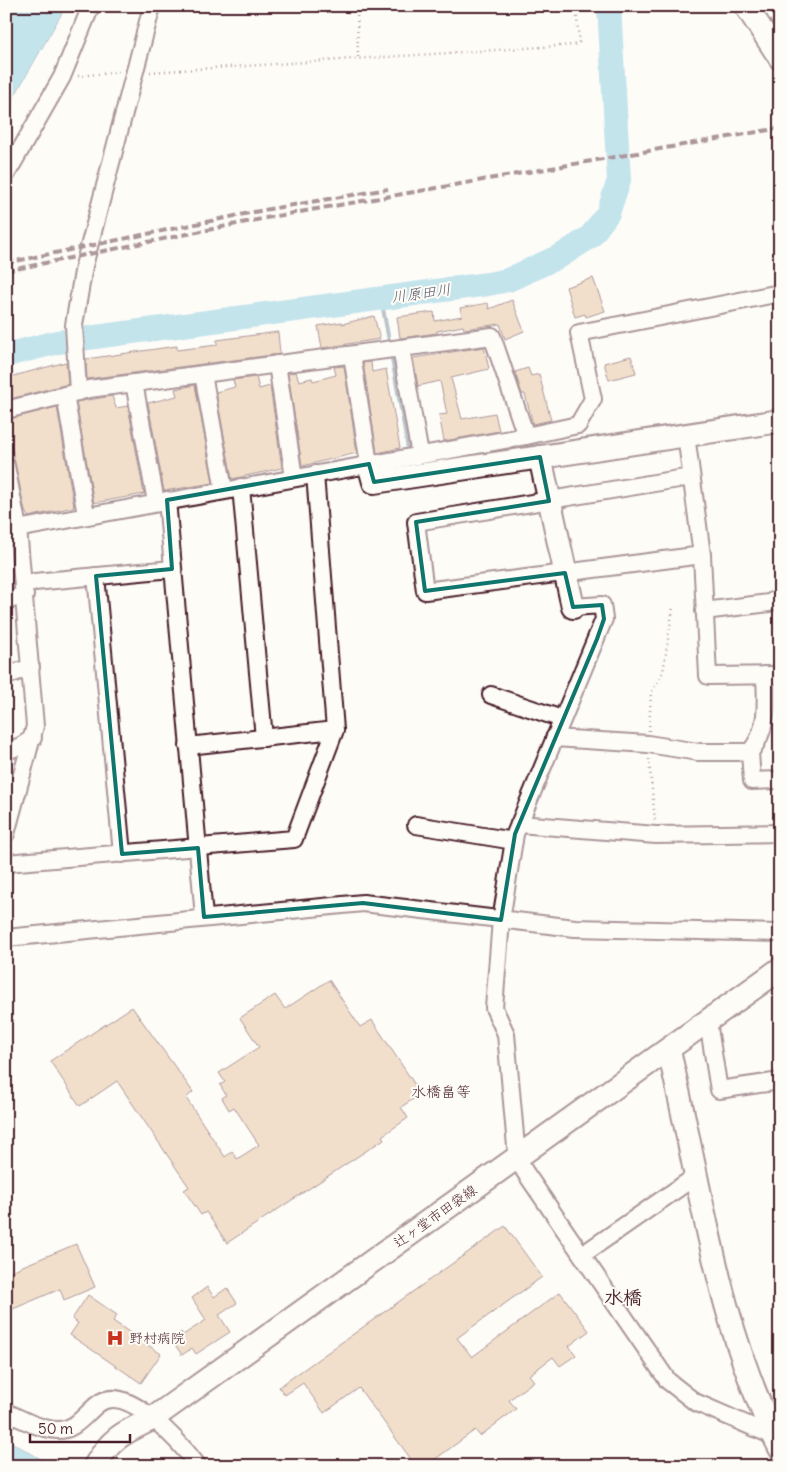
<svg xmlns="http://www.w3.org/2000/svg" width="786" height="1472" viewBox="0 0 786 1472" font-family="Delius,'Klee One',sans-serif">
<style>
.water{fill:#7ec7de;stroke:#698496}
.lines{fill:none;stroke-linecap:round;stroke-linejoin:round}
.stream{stroke:#698496;stroke-width:4}
.river{stroke:#7ec7de;stroke-width:24}
.building{fill:#e3bd94;stroke:#4a1f2b}
.street-casing{stroke:#4a1f2b;stroke-width:20}
.secondary-casing{stroke:#4a1f2b;stroke-width:26}
.path{stroke:#4a1f2b;stroke-width:2.5;stroke-dasharray:1 4;stroke-linecap:butt}
.street{stroke:#fdfcf7;stroke-width:16}
.secondary{stroke:#fdfcf7;stroke-width:22}
.rail{stroke:#4a1f2b;stroke-width:4;stroke-dasharray:8 4;stroke-linecap:butt}
.marked{fill:none;stroke:#0f766e;stroke-width:4;stroke-linejoin:round}
.labels{text-anchor:middle;dominant-baseline:central;stroke-width:4;stroke-linejoin:round;paint-order:stroke}
.street-label{font-size:14px;fill:#4a1f2b;stroke:#fdfcf7}
.poi-label{font-size:14px;fill:#4a1f2b;stroke:#fdfcf7;text-anchor:start}
.water-label{font-size:15px;font-style:italic;fill:#5c5a6a;stroke:#fdfcf7}
.neighbourhood-label{font-size:15px;fill:#4a1f2b;stroke:#fdfcf7}
.district-label{font-size:19px;font-weight:bold;fill:#4a1f2b;stroke:#fdfcf7}
</style>
<rect width="100%" height="100%" fill="#fdfcf7"/>
<filter id="ink" filterUnits="userSpaceOnUse"><feTurbulence type="fractalNoise" baseFrequency=".02" numOctaves="2"/><feDisplacementMap in="SourceGraphic" scale="10" xChannelSelector="R" yChannelSelector="G"/><feConvolveMatrix kernelMatrix="1 2 1 2 8 2 1 2 1" color-interpolation-filters="sRGB"/></filter>
<g filter="url(#ink)">
<g class="water">
<polygon points="6,6 66,6 6,111"/>
<polygon points="6,1439 53,1466 6,1466"/>
</g>
<g class="lines">
<g class="stream">
<polyline points="381,298 390,346"/>
<polyline points="391,353 409,454"/>
</g>
<polyline class="river" points="6,355 58,342 488,284 508,280 562,255 590,237 608,213 619,180 609,6"/>
</g>
<g class="building">
<polygon points="593,278 605,311 586,317 585,314 575,317 566,287"/>
<polygon points="512,300 524,331 505,339 500,324 464,329 463,326 437,331 437,333 400,338 397,317 434,312 435,321 462,316 460,308 488,303 489,309"/>
<polygon points="374,316 380,339 322,348 318,326 342,322 342,324"/>
<polygon points="278,332 280,354 87,379 86,359 177,346 177,350 217,345 217,340"/>
<polygon points="484,347 489,369 451,378 462,419 495,413 499,431 444,441 439,415 447,414 440,381 418,386 413,358"/>
<polygon points="631,356 636,373 609,380 604,363"/>
<polygon points="66,362 68,384 6,400 6,378"/>
<polygon points="371,362 372,372 386,369 400,448 377,453 363,363"/>
<polygon points="344,366 357,453 302,466 288,373 296,372 299,381 312,378 313,381 336,375 334,367"/>
<polygon points="528,368 531,376 539,374 551,420 533,424 525,394 522,394 515,372"/>
<polygon points="256,377 259,389 270,386 282,468 232,479 216,392 235,387 233,380"/>
<polygon points="195,385 213,483 164,491 148,403 177,396 175,389"/>
<polygon points="112,396 116,408 128,406 144,494 94,503 76,402"/>
<polygon points="57,407 74,507 28,517 25,511 6,420"/>
<polygon points="329,980 360,1027 372,1020 421,1094 401,1107 408,1118 382,1136 384,1139 227,1243 206,1212 201,1215 184,1190 189,1187 117,1081 80,1106 50,1061 132,1007 193,1092 186,1098 225,1157 232,1151 237,1159 259,1145 234,1107 229,1110 222,1098 226,1095 220,1085 225,1082 219,1073 259,1047 240,1018 275,995 285,1009"/>
<polygon points="505,1226 542,1277 457,1338 472,1357 560,1292 589,1331 569,1346 576,1355 560,1366 553,1357 529,1375 534,1381 509,1400 516,1409 480,1436 475,1430 426,1466 416,1466 359,1388 324,1413 303,1383 285,1395 279,1387"/>
<polygon points="76,1244 95,1287 64,1300 60,1289 6,1312 6,1273"/>
<polygon points="207,1287 214,1297 227,1288 237,1303 219,1315 230,1332 196,1354 192,1348 182,1355 171,1339 181,1332 183,1335 206,1320 192,1298"/>
<polygon points="88,1295 117,1315 113,1321 161,1354 141,1383 70,1335 78,1323 72,1319"/>
</g>
<g class="lines">
<g class="street-casing">
<g id="street">
<polyline points="6,175 62,77 91,6"/>
<polyline points="401,348 420,455"/>
<polyline points="352,355 369,464"/>
<polyline points="277,364 294,478"/>
<polyline points="203,374 224,490"/>
<polyline points="134,383 156,502"/>
<polyline points="78,392 74,325 84,266 152,6"/>
<polyline points="65,395 86,515"/>
<polyline points="6,410 89,389 492,336 526,436 6,531"/>
<polyline points="686,435 702,555 425,591 416,522 691,477"/>
<polyline points="526,436 578,425 593,399 579,333 780,293"/>
<polyline points="6,466 18,528 35,726 6,834"/>
<polyline points="241,487 264,738"/>
<polyline points="167,500 204,917"/>
<polyline points="702,555 708,676 780,675"/>
<polyline points="96,576 122,854"/>
<polyline points="24,583 172,569"/>
<polyline points="6,601 25,595"/>
<polyline points="573,607 602,605 604,619 515,834 501,920 494,1008 506,1034 517,1158 525,1172 668,1381 695,1402 778,1438"/>
<polyline points="704,611 769,603 780,597"/>
<polyline points="6,676 31,667"/>
<polyline points="491,695 562,719"/>
<polyline points="554,738 648,744 698,752 750,752 752,781 780,780"/>
<polyline points="188,746 335,730"/>
<polyline points="6,751 21,746 33,738"/>
<path d="M750,752C769,729 766,703 765,675"/>
<polyline points="519,824 656,835 780,833"/>
<polyline points="416,825 514,841"/>
<polyline points="6,863 294,839 335,730 315,474"/>
<polyline points="6,938 363,903 575,928 780,933"/>
<polyline points="708,1022 719,1090 780,1081"/>
<polyline points="582,1255 696,1176"/>
<path d="M6,1412C22,1419 39,1429 57,1430C75,1431 85,1414 98,1404C127,1381 182,1445 198,1466"/>
</g>
</g>
<g class="secondary-casing">
<g id="secondary">
<polyline points="746,6 780,58"/>
<polyline points="540,457 573,607"/>
<polyline points="369,464 374,482 780,421"/>
<path d="M669,1051C701,1184 717,1325 780,1448"/>
<path d="M95,1466C110,1438 125,1432 152,1419L780,969"/>
</g>
</g>
<g class="path">
<polyline points="357,6 358,58"/>
<polyline points="150,72 574,45 579,42 576,6"/>
<polyline points="78,76 120,72"/>
<polyline points="649,731 651,693 663,672 673,607"/>
<polyline points="649,759 655,821"/>
</g>
<use href="#street" class="street"/>
<use href="#secondary" class="secondary"/>
<g class="rail">
<polyline points="6,263 264,210 388,189"/>
<polyline points="6,271 271,217 780,128"/>
</g>
</g>
</g>
<path d="M0 0H786V1472H0ZM540,457L549,501L416,522L425,591L565,573L573,607L602,605L604,619L597,639L515,834L501,920L363,903L204,917L198,848L122,854L96,576L172,569L167,500L369,464L374,482Z" fill="#fdfcf7" fill-opacity=".55" fill-rule="evenodd"/>
<path class="marked" d="M540,457L549,501L416,522L425,591L565,573L573,607L602,605L604,619L597,639L515,834L501,920L363,903L204,917L198,848L122,854L96,576L172,569L167,500L369,464L374,482Z"/>
<defs>
<g id="hospital-bare" transform="scale(1.35)"><path d="M-5-5h3v3.5h4V-5h3V5h-3V1.5h-4V5h-3Z" fill="#c8321e" stroke="#fdfcf7" stroke-width="2.5" paint-order="stroke"/></g>
</defs>
<g fill-rule="evenodd">
<use href="#hospital-bare" x="115" y="1338"/>
</g>
<g class="labels">
<g class="street-label">
<text transform="translate(435 1216) rotate(-35)">辻ヶ堂市田袋線</text>
</g>
<g class="poi-label">
<text x="129" y="1338">野村病院</text>
</g>
<g class="water-label">
<text transform="translate(421 293) rotate(-8)">川原田川</text>
</g>
<g class="neighbourhood-label">
<text x="441" y="1091">水橋畠等</text>
</g>
<g class="district-label">
<text x="623" y="1297">水橋</text>
</g>
</g>
<rect width="786" height="1472" fill="none" stroke="#fdfcf7" stroke-width="25"/>
<rect x="12" y="12" width="761" height="1447" fill="none" stroke="#4a1f2b" stroke-width="2" filter="url(#ink)"/>
<path d="M30 1434v8h100v-8" fill="none" stroke="#4a1f2b" stroke-width="2.5"/>
<text x="38" y="1434" font-size="15" fill="#4a1f2b" stroke="#fdfcf7" stroke-width="4" paint-order="stroke">50 m</text>
</svg>
